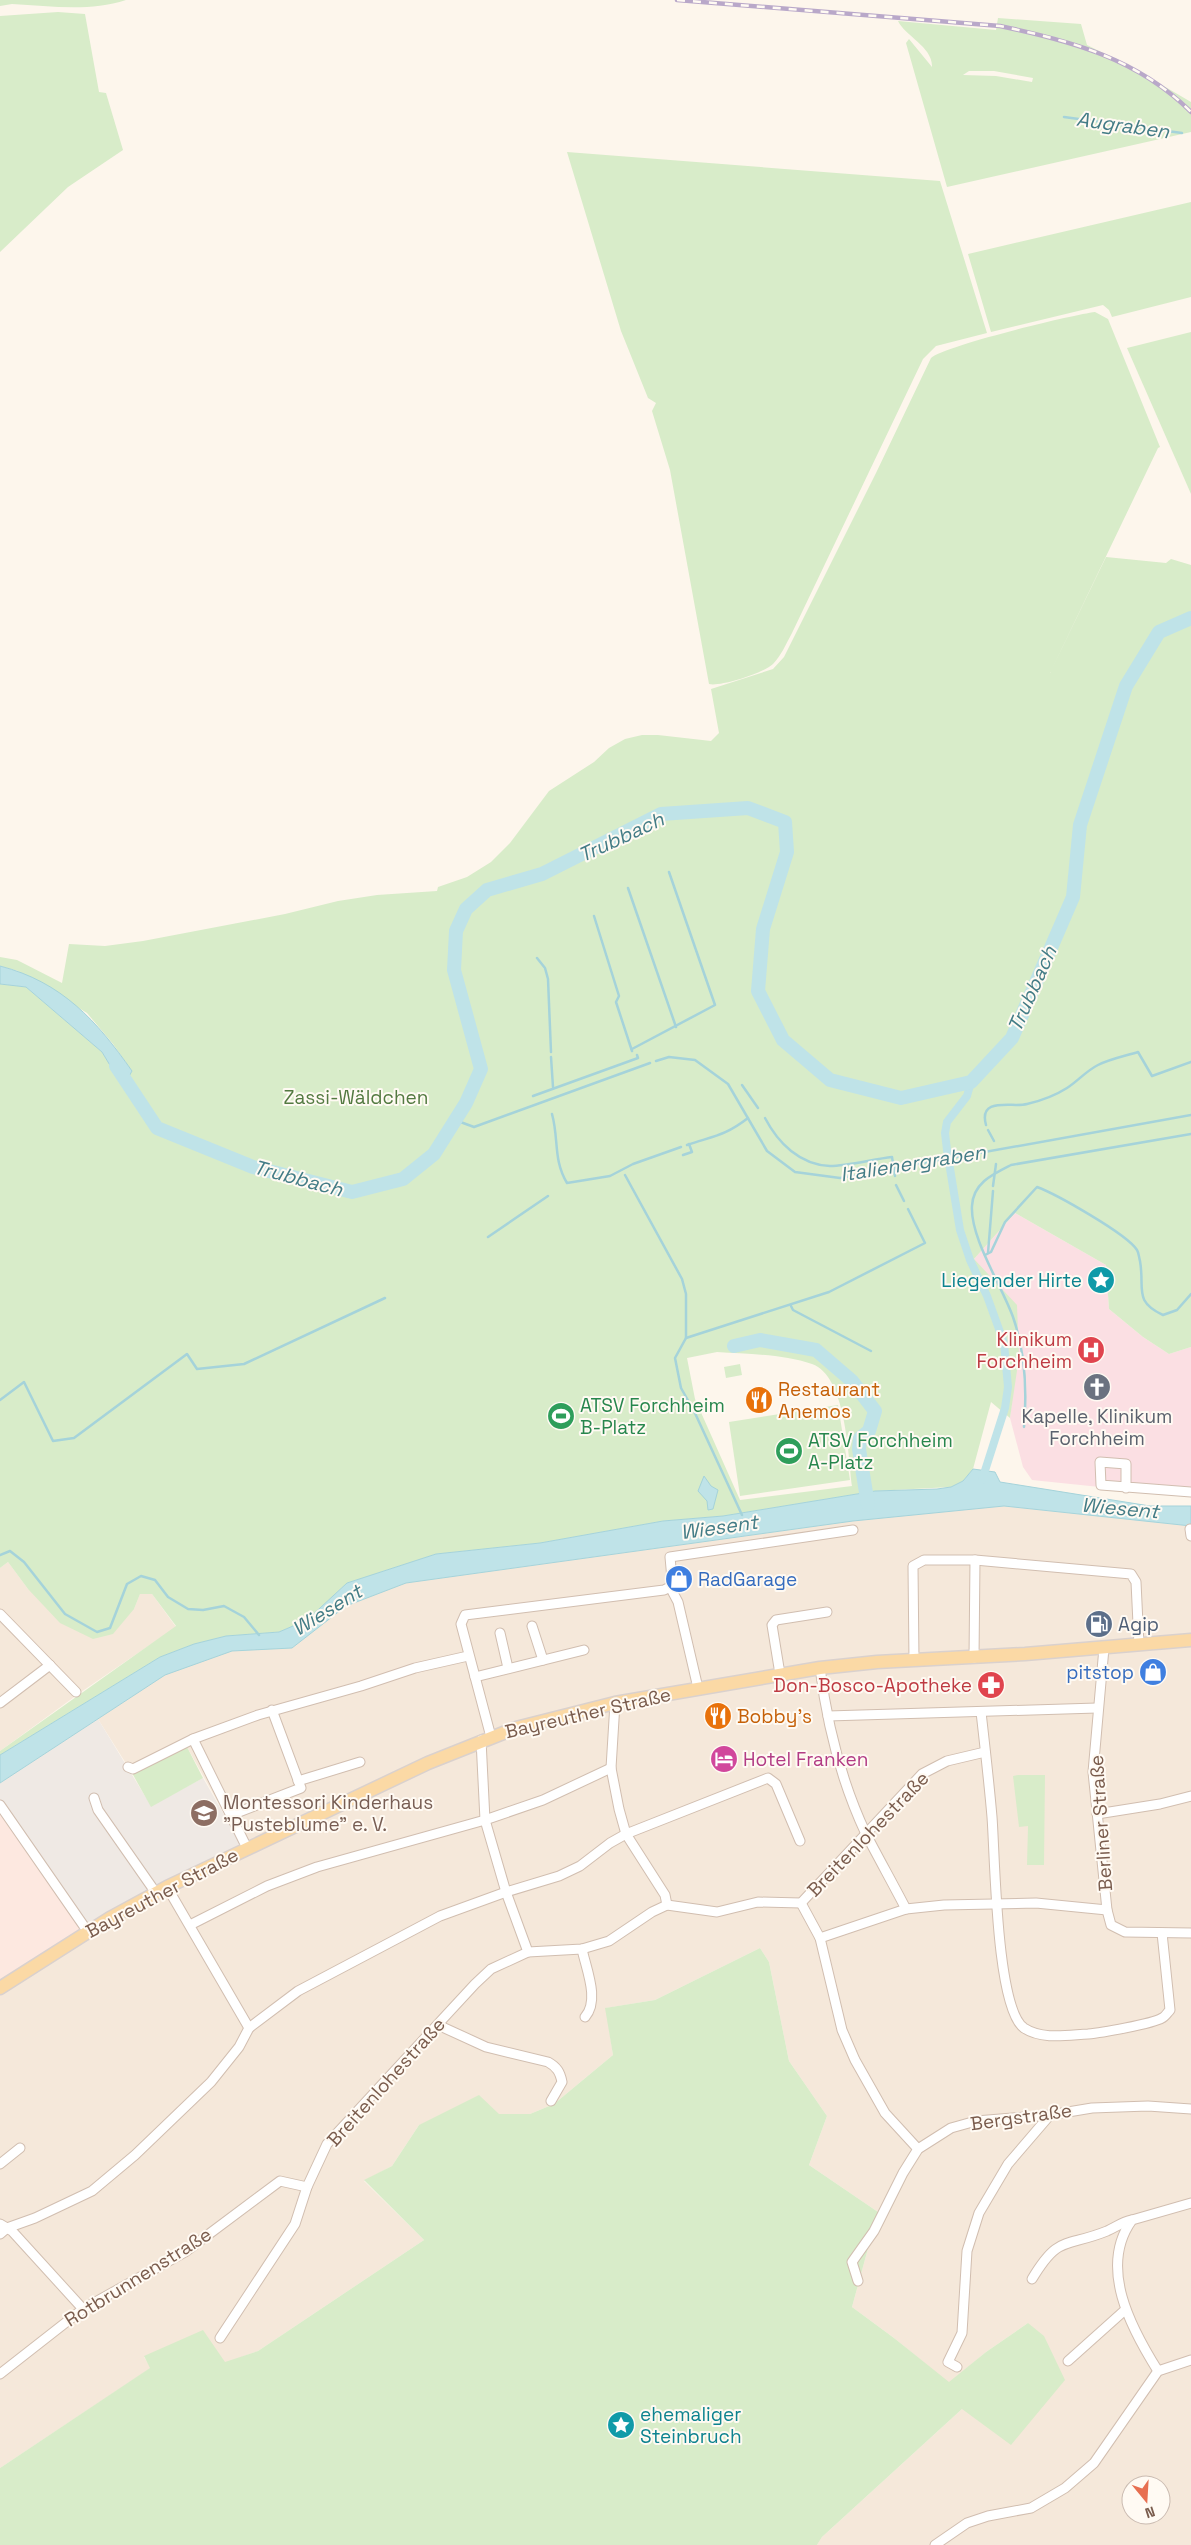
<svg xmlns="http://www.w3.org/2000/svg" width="1191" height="2545" viewBox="0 0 1191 2545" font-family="'Space Grotesk',sans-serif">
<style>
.residential{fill:#f5e8da;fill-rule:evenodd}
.commercial{fill:#fde8e0}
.industrial{fill:#efe9e4}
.medical{fill:#fbdfe3}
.green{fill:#d8ecc9;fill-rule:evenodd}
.water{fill:#bfe3e8;stroke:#a5d3da}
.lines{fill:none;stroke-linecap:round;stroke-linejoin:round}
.stream{stroke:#a5d3da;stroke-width:2.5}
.canal{stroke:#bfe3e8;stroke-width:8}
.river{stroke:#bfe3e8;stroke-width:14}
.street-casing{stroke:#d1beb0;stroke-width:11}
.primary-casing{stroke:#dad1cd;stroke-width:15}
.street{stroke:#fff;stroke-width:9}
.primary{stroke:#fbd9a5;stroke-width:12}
.rail-casing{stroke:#b9a8c9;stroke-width:4.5}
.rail{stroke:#fffaf3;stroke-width:2.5;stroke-dasharray:8;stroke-linecap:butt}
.labels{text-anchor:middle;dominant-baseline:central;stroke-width:4;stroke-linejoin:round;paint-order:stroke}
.park-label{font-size:19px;fill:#537a41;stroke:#fffaf3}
.culture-label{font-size:19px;fill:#0d838f;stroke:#fffaf3;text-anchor:end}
.health-label{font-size:19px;fill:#be3a42;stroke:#fffaf3;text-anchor:end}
.food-label{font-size:19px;fill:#c56008;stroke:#fffaf3;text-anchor:start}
.leisure-label{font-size:19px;fill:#27864d;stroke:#fffaf3;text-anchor:start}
.worship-label{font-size:19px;fill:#5b616d;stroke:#fffaf3}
.shop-label{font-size:19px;fill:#366cbe;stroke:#fffaf3;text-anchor:start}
.service-label{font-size:19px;fill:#4e5e75;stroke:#fffaf3;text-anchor:start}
.street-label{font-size:19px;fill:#7a5c4d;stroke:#fffaf3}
.hotel-label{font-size:19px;fill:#b23c85;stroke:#fffaf3;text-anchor:start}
.education-label{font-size:19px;fill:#785e54;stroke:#fffaf3;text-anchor:start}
.water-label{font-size:20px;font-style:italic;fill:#437c86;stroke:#fffaf3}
</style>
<rect width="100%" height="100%" fill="#fdf6ec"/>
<g class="residential">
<path d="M1004,1506L1191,1526V2545H817L822,2537L962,2409L1028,2323L986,2352L949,2383L894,2338L852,2307L878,2212L809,2165L827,2116L789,2061L769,1962L760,1948L655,2000L606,2008L613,2055L554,2104L530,2114H499L419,2125L392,2166L364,2181L424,2240L258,2351L225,2363L144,2357L151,2368L0,2468V1984L244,1849L187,1747L132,1773L98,1719L164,1675L232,1651L292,1648L346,1606L406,1583L853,1521ZM1131,2485H1161V2515H1131Z"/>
<polygon points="8,1562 28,1589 134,1609 140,1594 152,1594 176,1627 81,1692 0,1751 0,1568"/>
</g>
<polygon class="commercial" points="0,1802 89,1930 0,1984"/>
<polygon class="industrial" points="98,1719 151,1806 203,1778 244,1849 89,1930 0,1802 0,1783"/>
<polygon class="medical" points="1015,1213 1106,1265 1109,1309 1143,1337 1169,1354 1191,1347 1191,1491 1148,1492 1032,1480 1023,1467 1010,1418 1013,1392 974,1259"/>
<g class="green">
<path d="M0,0H126C89,12 51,6 12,4L0,6Z"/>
<polygon points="58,12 85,14 99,92 106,93 123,150 68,187 0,252 0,16"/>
<path d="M998,18L1081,24L1087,45L1133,68L1191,102V132L947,187L906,43L909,39L932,67C933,47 905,36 898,21L996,30ZM969,71H994L1033,78L1032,82L996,76L963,75Z"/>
<path d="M567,152L940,181L987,333L936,346L923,359L792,633C786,644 781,656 773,664C764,673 720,687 709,684L670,470L652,411L656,403L648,398L621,331Z"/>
<polygon points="1191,202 1191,297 1112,317 1109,310 1103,305 991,332 968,254"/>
<path d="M1095,312L1108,319L1160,447L1158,448L1050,673L1106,557L1166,563L1171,559L1191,565V1347L1169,1354L1143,1337L1109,1309L1106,1265L1015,1213L974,1259L1017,1305L1019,1357L1010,1418L991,1402L973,1469L963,1481L951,1487L875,1491L723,1516L663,1521L540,1543L436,1554L347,1583L307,1620L279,1632L226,1636L194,1644L160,1657L0,1755V1751L176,1626L152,1594H140L134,1609L113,1634L93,1639L60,1623L28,1589L8,1562L0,1568V984L26,987L102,1052L123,1087L132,1071L113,1044L87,1013L18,971L0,966V957L17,960L62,983L69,944L105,946L143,941L285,914L338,901L377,895L437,891L438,887L467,877L491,862L510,843L549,791L594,762L609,748L625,739L642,735H658L711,741L719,733L711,689L773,669L784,657L876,473L931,358C944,346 1071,315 1095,312ZM717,1352C746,1354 784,1354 812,1364C846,1376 848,1454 852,1486L740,1500L695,1399L687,1358Z"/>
<polygon points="1191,332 1191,494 1127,348"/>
<polygon points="740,1364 742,1375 726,1378 724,1367"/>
<polygon points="838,1405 850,1480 740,1496 729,1422"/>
<polygon points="187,1747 203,1778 151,1807 132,1773"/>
<polygon points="1018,1775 1045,1775 1044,1865 1027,1865 1028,1826 1019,1827 1013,1776"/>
<polygon points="760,1948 769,1962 789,2061 827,2116 809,2165 878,2212 852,2307 894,2338 949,2382 986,2352 1028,2323 1044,2336 1065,2380 1011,2445 962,2409 822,2537 817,2545 0,2545 0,2468 150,2368 144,2356 203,2330 225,2362 258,2351 424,2240 364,2180 392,2166 419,2125 479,2095 499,2114 530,2114 554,2104 613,2055 605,2008 655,2000"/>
</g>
<g class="water">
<path d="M0,966C62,982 97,1021 132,1071L123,1087L102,1052L26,987L0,984Z"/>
<polygon points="973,1469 995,1472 1000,1482 1150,1506 1191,1506 1191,1526 1004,1506 853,1521 406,1583 346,1606 292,1648 232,1651 165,1675 0,1783 0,1755 160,1657 194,1644 226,1636 279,1632 307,1620 347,1583 436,1554 540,1543 663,1521 723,1516 875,1491 937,1489 951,1487 963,1481"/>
<polygon points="704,1476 711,1486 718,1490 713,1509 708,1510 707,1501 698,1491"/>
</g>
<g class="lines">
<g class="stream">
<polyline points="1064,117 1182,133"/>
<polyline points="628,888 676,1027"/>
<polyline points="594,916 619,996 616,1002 632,1051"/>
<polyline points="537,958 545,968 548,979 551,1052"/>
<polyline points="632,1049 715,1005 669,872"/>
<polyline points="551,1057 553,1087"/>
<polyline points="656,1061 669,1057 695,1060 728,1084 767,1151 795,1172 840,1178 1191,1115"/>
<polyline points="742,1085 758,1108"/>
<polyline points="533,1096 638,1058 637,1055"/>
<path d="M552,1114C559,1139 553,1160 567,1183L610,1176L633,1164L681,1147"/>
<path d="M765,1118C778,1143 800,1165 830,1166C847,1166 874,1159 892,1157L895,1176"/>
<polyline points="455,1120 474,1127 650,1063"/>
<path d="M986,1125C978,1096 1013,1108 1027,1104C1040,1101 1056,1095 1067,1088C1078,1081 1086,1071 1098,1065C1110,1059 1125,1056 1138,1052L1152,1076L1191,1062"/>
<polyline points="988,1130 994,1141"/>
<path d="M687,1145C713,1136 725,1136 748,1118"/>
<polyline points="683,1155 692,1152 689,1144"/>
<polyline points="625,1175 682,1279 686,1294 686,1338 675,1358 681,1388 694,1411 742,1515"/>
<polyline points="896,1185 904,1201"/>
<polyline points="993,1186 996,1164"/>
<polyline points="488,1237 548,1196"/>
<polyline points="988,1253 993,1191"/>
<path d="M985,1255L991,1252L1005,1222L1037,1187C1056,1194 1127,1234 1137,1250C1139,1253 1139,1258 1140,1261C1145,1289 1133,1301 1163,1315L1177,1310L1191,1294"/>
<polyline points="791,1306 793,1310 871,1351"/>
<polyline points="686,1338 829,1292 925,1243 908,1209"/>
<polyline points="0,1400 24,1382 53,1441 74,1438 187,1354 197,1369 244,1364 385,1298"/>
<path d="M1024,1427C1027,1391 1025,1351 1013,1317C1002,1286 970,1238 972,1206C973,1183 993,1174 1011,1165L1191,1134"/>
<polyline points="0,1555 10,1551 24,1562 65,1614 97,1632 110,1628 127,1584 141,1576 155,1580 168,1597 188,1609 203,1610 224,1606 244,1617 259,1635"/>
</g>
<polyline class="canal" points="971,1082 967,1096 947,1122 945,1133 947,1150 960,1230 970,1260 987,1296 1004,1343 1008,1387 1005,1408 982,1480"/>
<g class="river">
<polyline points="116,1066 157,1128 253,1167 352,1192 403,1179 434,1154 466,1103 481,1069 454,970 456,931 466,909 487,890 542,874 661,814 748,808 785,822 787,852 763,929 758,991 783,1040 830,1080 901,1098 971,1082 1012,1038 1073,897 1080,825 1126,686 1159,632 1191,618"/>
<polyline points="734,1346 760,1340 816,1350 852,1381 875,1411 869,1431 860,1438 859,1449 868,1505"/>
</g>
<g class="street-casing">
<g id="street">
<polyline points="1126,1488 1126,1464 1100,1462 1101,1485 1191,1492"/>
<polyline points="1190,1529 1191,1536"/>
<polyline points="670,1587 678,1602 698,1688"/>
<polyline points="0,1614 76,1692"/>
<polyline points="532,1626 543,1660"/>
<polyline points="500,1633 508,1668"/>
<polyline points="1104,1648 1093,1772 1107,1910 1111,1925 1125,1932 1191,1933"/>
<polyline points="974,1658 975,1560"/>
<polyline points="914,1661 913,1566 924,1560 975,1560 1131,1574 1136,1582 1139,1645"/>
<path d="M820,1668C827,1724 842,1783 866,1834C879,1859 893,1884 906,1909"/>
<polyline points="780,1674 772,1625 776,1620 827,1612"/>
<polyline points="475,1677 584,1650"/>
<polyline points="0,1703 50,1665"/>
<polyline points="615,1703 611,1768 619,1809 626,1834 665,1895 667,1905"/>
<path d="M981,1712C985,1747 989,1782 992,1817C995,1855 996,2008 1024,2028C1042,2040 1068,2035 1088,2034C1100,2033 1152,2024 1162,2018C1165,2017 1167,2013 1170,2010L1162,1933"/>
<polyline points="828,1716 1097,1708"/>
<polyline points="491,1737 461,1624 465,1615 664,1590 670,1587 672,1579 670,1557 853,1530"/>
<polyline points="193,1739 247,1848"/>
<polyline points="481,1740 485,1820 506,1892 528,1952"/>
<polyline points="128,1767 133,1769 193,1739 258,1715 361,1686 415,1668 468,1656"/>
<polyline points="298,1781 360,1762"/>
<polyline points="94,1798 98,1810 156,1893"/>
<polyline points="0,1805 88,1932"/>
<polyline points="1097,1814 1160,1804 1191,1796"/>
<polyline points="231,1815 301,1788 272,1710"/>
<polyline points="167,1887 249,2028"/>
<polyline points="801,1903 820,1938 842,2030 855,2060 885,2113 918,2149"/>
<polyline points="190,1925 267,1886 317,1867 485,1820 543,1800 611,1768"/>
<polyline points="820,1938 906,1909 944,1905 1036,1903 1107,1910"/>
<path d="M582,1949C586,1969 600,2000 585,2017"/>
<path d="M438,2025L486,2047L548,2062C557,2067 560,2072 562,2082L551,2101"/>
<polyline points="0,2164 20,2148"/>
<polyline points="0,2224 12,2231 83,2309"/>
<polyline points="0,2234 7,2228 35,2218 92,2191 135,2155 211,2082 239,2047 249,2028 298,1991 440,1916 506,1892 559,1876 580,1866 610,1843 626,1834 768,1778 776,1784 800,1841"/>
<path d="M1032,2279C1059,2234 1065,2248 1107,2231C1116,2227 1122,2222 1132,2220"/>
<polyline points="858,2281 852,2262 874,2231 903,2173 918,2149 951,2128 976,2121 1050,2115 1092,2108 1148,2106 1191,2109"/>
<polyline points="220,2338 295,2224 307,2187 327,2144 475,1984 491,1969 528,1952 582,1949 609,1941 652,1912 667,1905 717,1912 758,1902 801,1903 922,1774 947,1761 985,1752"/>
<polyline points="1068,2361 1125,2310"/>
<polyline points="957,2367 948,2362 962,2333 967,2251 979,2213 1008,2164 1050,2115"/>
<path d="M1158,2371C1131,2328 1098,2267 1132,2220L1191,2203"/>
<polyline points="0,2374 83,2309 185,2252 280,2181 307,2187"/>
<polyline points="935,2545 967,2523 988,2516 1031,2508 1065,2488 1094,2463 1158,2371 1191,2360"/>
</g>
</g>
<g class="primary-casing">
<polyline id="primary" points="0,1988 110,1918 167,1887 428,1763 516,1728 615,1703 820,1668 877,1662 1025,1654 1191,1640"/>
</g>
<use href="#street" class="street"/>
<use href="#primary" class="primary"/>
<g class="rail-casing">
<path id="rail" d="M677,0L1000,26C1072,41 1138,59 1191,112"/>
</g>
<use href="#rail" class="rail"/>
</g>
<defs>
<g id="sight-disc" transform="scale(1.4375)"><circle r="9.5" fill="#0f9aa8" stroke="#fffaf3"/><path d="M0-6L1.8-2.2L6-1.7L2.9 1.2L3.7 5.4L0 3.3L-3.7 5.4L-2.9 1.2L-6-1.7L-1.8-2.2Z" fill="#fff"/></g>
<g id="hospital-disc" transform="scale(1.4375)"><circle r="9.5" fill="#e0444e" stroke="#fffaf3"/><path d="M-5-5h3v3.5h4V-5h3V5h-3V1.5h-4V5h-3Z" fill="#fff"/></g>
<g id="church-disc" transform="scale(1.4375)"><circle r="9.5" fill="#6b7280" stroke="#fffaf3"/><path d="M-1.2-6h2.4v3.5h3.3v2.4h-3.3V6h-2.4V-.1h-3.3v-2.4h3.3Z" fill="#fff"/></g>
<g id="restaurant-disc" transform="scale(1.4375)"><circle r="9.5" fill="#e8710a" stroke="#fffaf3"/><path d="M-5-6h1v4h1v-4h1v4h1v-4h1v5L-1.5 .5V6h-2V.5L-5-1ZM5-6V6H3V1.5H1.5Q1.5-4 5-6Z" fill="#fff"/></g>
<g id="stadium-disc" transform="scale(1.4375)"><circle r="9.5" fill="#2e9e5b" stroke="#fffaf3"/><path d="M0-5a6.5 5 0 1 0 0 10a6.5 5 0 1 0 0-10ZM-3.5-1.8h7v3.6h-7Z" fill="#fff"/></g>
<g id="shop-disc" transform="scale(1.4375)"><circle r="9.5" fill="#3f7fe0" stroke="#fffaf3"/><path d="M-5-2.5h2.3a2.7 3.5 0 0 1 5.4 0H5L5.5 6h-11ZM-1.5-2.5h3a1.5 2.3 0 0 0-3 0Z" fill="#fff"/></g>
<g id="fuel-disc" transform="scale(1.4375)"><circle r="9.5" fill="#5c6f8a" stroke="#fffaf3"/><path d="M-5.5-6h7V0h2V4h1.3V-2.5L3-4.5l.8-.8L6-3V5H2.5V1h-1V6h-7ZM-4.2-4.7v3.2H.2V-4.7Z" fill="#fff"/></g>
<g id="pharmacy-disc" transform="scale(1.4375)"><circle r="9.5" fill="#e0444e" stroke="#fffaf3"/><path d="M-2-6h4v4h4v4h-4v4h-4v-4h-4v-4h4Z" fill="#fff"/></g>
<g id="hotel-disc" transform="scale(1.4375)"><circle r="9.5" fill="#d1479c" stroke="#fffaf3"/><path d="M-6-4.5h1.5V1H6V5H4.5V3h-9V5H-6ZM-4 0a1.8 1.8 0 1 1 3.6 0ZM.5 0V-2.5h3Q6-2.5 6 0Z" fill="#fff"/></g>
<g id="school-disc" transform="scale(1.4375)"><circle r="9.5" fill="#8d6e63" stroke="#fffaf3"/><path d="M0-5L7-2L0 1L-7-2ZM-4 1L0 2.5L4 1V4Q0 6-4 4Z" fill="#fff"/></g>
</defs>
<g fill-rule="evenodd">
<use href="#sight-disc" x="1101" y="1280"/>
<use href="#hospital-disc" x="1091" y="1350"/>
<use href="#church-disc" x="1097" y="1387"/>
<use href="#restaurant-disc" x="759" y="1400"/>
<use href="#stadium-disc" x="561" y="1416"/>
<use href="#stadium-disc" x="789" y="1451"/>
<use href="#shop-disc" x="679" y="1579"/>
<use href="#fuel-disc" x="1099" y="1624"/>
<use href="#shop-disc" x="1153" y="1672"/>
<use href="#pharmacy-disc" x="991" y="1685"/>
<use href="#restaurant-disc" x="718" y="1716"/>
<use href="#hotel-disc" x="724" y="1759"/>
<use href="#school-disc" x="204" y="1813"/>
<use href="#sight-disc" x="621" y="2425"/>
</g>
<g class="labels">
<g class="park-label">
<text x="356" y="1097">Zassi-Wäldchen</text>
</g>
<g class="culture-label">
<text x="1082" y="1280">Liegender Hirte</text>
<text x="640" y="2414" text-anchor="start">ehemaliger<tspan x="640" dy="22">Steinbruch</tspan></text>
</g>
<g class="health-label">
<text x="1072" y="1339">Klinikum<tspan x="1072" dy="22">Forchheim</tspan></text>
<text x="972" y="1685">Don-Bosco-Apotheke</text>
</g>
<g class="food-label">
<text x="778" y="1389">Restaurant<tspan x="778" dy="22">Anemos</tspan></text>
<text x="737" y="1716">Bobby's</text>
</g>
<g class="leisure-label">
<text x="580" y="1405">ATSV Forchheim<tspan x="580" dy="22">B-Platz</tspan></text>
<text x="808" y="1440">ATSV Forchheim<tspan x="808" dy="22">A-Platz</tspan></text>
</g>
<g class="worship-label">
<text x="1097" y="1416">Kapelle, Klinikum<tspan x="1097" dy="22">Forchheim</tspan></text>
</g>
<g class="shop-label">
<text x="698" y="1579">RadGarage</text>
<text x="1134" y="1672" text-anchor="end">pitstop</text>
</g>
<g class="service-label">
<text x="1118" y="1624">Agip</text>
</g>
<g class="street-label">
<text transform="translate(588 1713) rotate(-13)">Bayreuther Straße</text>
<text transform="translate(1101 1823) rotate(-94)">Berliner Straße</text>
<text transform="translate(868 1834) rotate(-46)">Breitenlohestraße</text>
<text transform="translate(162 1893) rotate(-28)">Bayreuther Straße</text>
<text transform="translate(386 2082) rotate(-48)">Breitenlohestraße</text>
<text transform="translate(1021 2117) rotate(-8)">Bergstraße</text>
<text transform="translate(138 2277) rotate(-32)">Rotbrunnenstraße</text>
</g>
<g class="hotel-label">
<text x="743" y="1759">Hotel Franken</text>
</g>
<g class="education-label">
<text x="223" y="1802">Montessori Kinderhaus<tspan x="223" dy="22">"Pusteblume" e. V.</tspan></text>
</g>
<g class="water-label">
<text transform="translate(1123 125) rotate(8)">Augraben</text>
<text transform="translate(621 837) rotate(-25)">Trubbach</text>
<text transform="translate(1032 989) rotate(-66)">Trubbach</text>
<text transform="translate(913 1163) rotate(-9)">Italienergraben</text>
<text transform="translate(298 1178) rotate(15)">Trubbach</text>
<text transform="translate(1120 1508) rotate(5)">Wiesent</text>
<text transform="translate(719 1527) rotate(-8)">Wiesent</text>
<text transform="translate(327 1610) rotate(-32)">Wiesent</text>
</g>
</g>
<g transform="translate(1146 2500) rotate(162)"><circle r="24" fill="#fffaf3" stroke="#cabbb1"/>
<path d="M0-4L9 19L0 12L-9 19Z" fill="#e76f51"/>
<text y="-8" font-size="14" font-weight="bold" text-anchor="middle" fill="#7a5c4d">N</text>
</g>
</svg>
